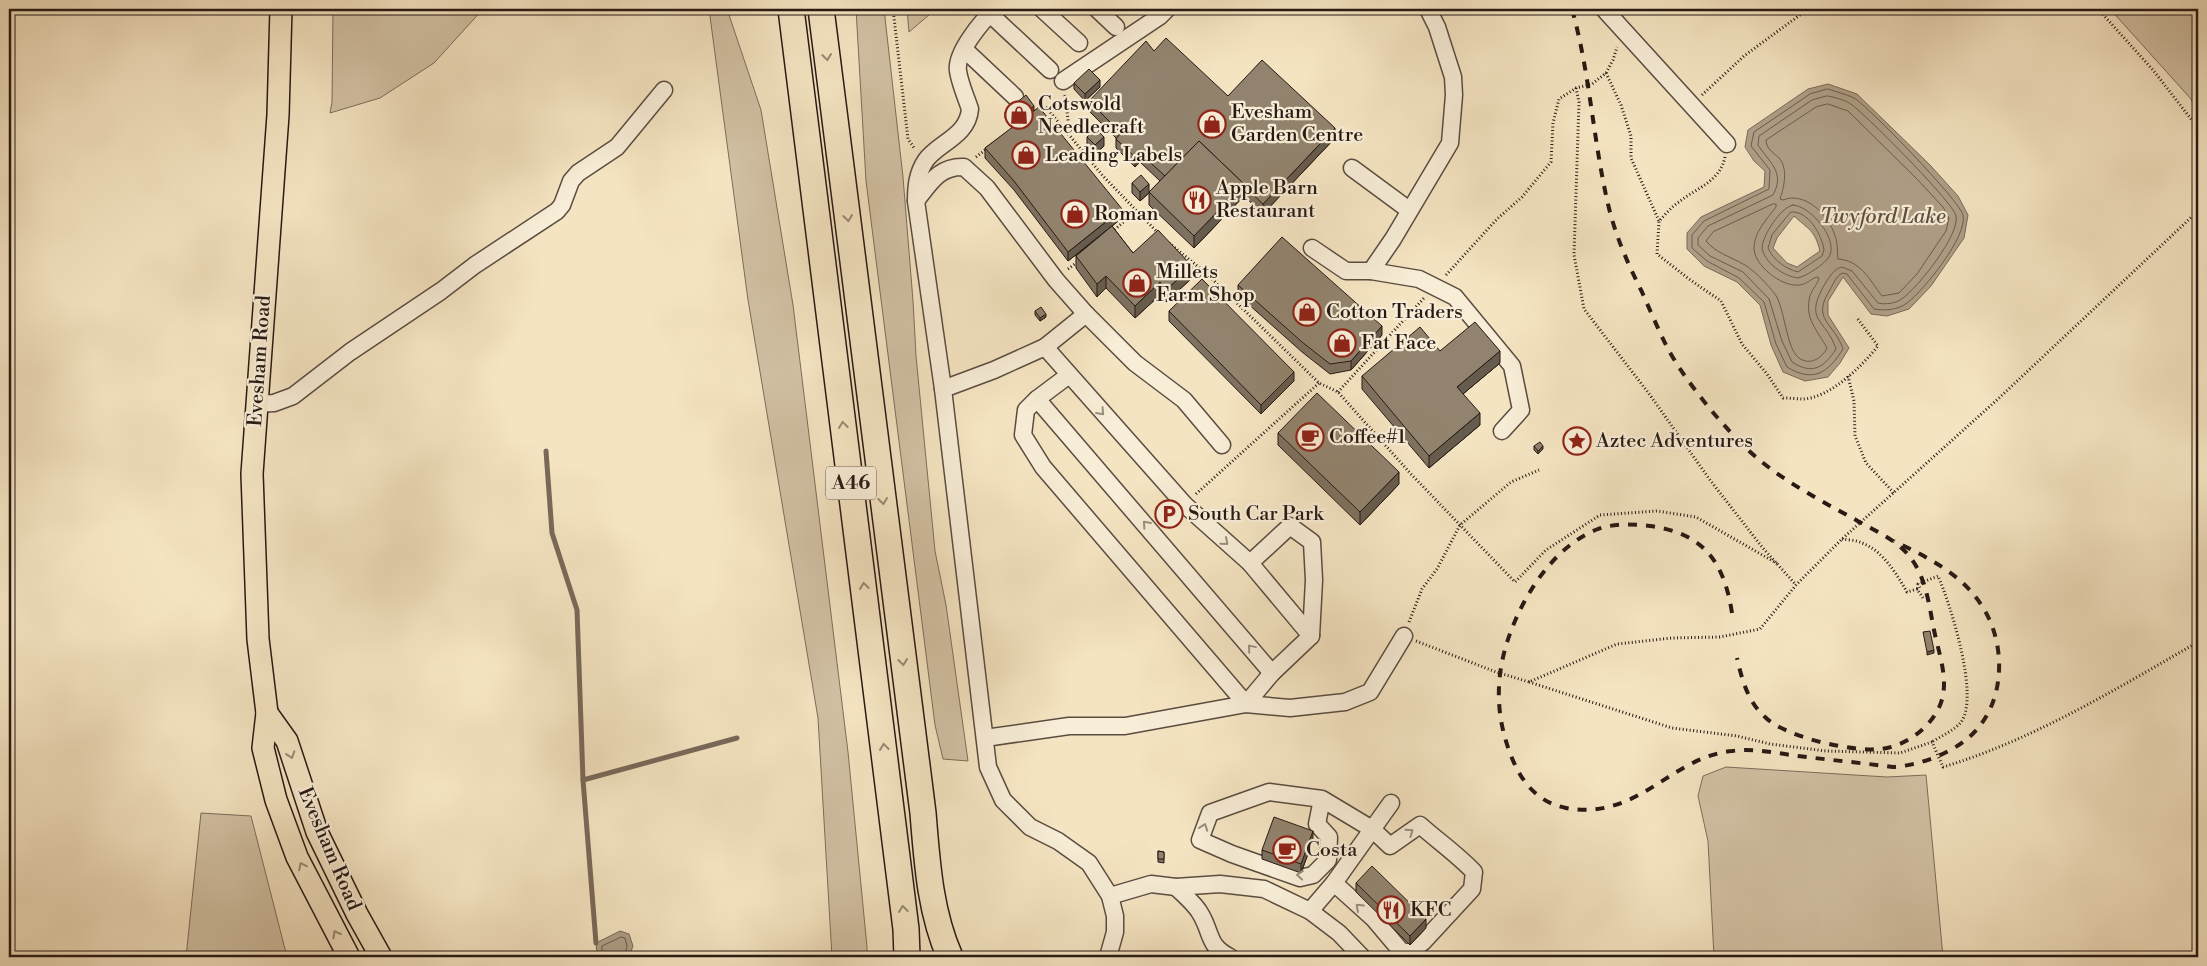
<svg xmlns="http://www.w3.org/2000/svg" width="2207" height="966" viewBox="0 0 2207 966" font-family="'Libre Bodoni',serif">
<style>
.green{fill:#d2c1a4;stroke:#7c6d5c}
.water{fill:#af9f87;stroke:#796959;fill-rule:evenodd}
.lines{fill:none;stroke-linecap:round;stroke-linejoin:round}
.shore{stroke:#6b5c4e;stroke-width:1}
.stream{stroke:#796959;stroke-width:5}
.minor-casing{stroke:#5a4c40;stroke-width:19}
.major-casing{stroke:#271914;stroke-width:24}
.highway-casing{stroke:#271914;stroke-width:28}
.path{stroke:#271914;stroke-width:3;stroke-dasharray:1 2.5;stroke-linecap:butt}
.minor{stroke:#f8edd7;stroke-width:16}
.major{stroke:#f5e4c2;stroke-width:21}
.highway{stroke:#f5e4c2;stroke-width:25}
.rail{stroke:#271914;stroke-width:4;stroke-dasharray:9 9;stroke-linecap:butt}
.wall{fill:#7e715f;stroke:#271914}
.shaded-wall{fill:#665c4d;stroke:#271914}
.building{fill:#92836e;stroke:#271914}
.oneway{stroke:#988974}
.oneway2{stroke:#9a8e7f}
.labels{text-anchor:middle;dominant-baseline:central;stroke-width:4.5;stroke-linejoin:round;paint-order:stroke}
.shield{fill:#f8edd7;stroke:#66594e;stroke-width:1}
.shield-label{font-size:19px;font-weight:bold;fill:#271914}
.poi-label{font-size:20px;fill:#271914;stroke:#f8edd7;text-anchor:start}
.street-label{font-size:20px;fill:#271914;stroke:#f8edd7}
.water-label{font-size:21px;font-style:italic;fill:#5d4f42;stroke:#f8edd7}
</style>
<rect width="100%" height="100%" fill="#f5e4c2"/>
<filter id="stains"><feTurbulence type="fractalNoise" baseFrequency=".004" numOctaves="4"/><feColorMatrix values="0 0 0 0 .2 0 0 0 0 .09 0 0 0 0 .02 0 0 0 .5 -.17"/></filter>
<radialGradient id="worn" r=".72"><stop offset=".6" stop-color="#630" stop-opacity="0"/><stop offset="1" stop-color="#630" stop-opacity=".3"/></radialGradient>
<g class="green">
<polygon points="333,9 483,9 434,63 380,98 330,113 332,102"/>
<polygon points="709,9 727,9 761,110 793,305 848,752 867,947 867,957 832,957 818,718 748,300"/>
<polygon points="856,9 884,9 903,177 913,301 916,356 935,551 946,605 968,761 943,759 935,725 866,181"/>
<polygon points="907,9 936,9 909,32"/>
<polygon points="2110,9 2187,9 2198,12 2198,115 2191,99"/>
<polygon points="1726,767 1887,777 1926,775 1943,957 1714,957 1708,841 1698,796 1703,776"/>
<polygon points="201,813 251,816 287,957 186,957"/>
</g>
<g class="water">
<path d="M1828,84L1857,94L1930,165L1958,196L1968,215L1964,238L1931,286L1909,309L1887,316L1871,314L1843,277L1828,301V315L1849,348L1840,363L1828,377L1805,381L1783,372L1771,345L1760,305L1737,282L1704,266L1687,249V233L1701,217L1764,187L1765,171L1754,161L1745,147L1748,130L1808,89ZM1794,216C1808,229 1815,230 1820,251L1797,267L1787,263L1773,248L1777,238Z"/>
<polygon points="620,931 629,934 633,946 629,957 597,957 596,943"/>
</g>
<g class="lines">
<g class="shore">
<path d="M1828,89C1836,92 1846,94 1854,98C1867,105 1960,201 1963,215C1968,236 1924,290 1907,303C1898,310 1885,311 1874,309L1847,274L1843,273C1837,275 1834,282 1831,288C1810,320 1834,322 1843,349C1828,373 1813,383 1787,367L1776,344L1764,302L1739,278L1707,261L1692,248V235L1704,221L1769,189L1770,170L1751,146L1754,132L1810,94Z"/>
<path d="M1827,96C1834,97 1846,100 1852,105C1867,116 1954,203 1956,216C1960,235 1918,287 1903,298C1897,303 1886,305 1878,303L1852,271L1842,267C1834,269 1831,275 1826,282C1802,322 1826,318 1836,349C1824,368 1812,375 1792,362L1782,341L1769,299L1743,272L1710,256L1698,245V238L1708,226L1773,195C1786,172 1768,161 1758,145L1759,136L1812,100Z"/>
<path d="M1828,104L1848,111L1916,178L1943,207L1949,218L1946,231L1917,274L1899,293L1882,296C1869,279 1861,261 1838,259C1837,251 1838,243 1835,236C1829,215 1805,191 1783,200L1780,199C1784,187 1788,170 1780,159C1774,153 1766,149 1766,140L1816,107Z"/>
<path d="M1773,204H1776V207C1767,219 1754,232 1754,248C1754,265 1781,287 1799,285C1805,285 1810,280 1816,277L1819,278C1818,284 1812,289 1810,296C1804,318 1817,330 1827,348C1822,358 1810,366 1799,358C1786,349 1785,308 1775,294C1768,285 1755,271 1745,265C1731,257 1716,253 1706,241L1713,232Z"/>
<path d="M1793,205C1810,206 1837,237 1830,255C1826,264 1806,276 1798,278C1783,276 1765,263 1762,248C1763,235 1780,208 1793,205Z"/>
<path d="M1791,212C1808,210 1822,235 1824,250L1822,256L1798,272C1786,269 1773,260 1768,248L1772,235Z"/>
<polyline points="602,957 602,946 621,937 625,938 627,946 624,957"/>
</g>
<g class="stream">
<polyline points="546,451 552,533 577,610 583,780 596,943"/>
<polyline points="583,780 737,738"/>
</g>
<g class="minor-casing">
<g id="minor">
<path d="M995,9C982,21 955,53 958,71C960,84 966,97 970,109C968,136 938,143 926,160C917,173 916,187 916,201L943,389L988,767L1003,800L1030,827L1058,841L1089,863L1110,896L1115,916V932L1108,957"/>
<polyline points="1042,9 1079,43"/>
<polyline points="1097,9 1116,27"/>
<polyline points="1604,9 1727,144"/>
<polyline points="990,14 1050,70"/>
<polyline points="964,49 1015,97"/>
<polyline points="1063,81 1160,16 1167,9"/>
<polyline points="1352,168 1409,210"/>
<path d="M916,201C930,183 939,166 964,167L987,188L1056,280L1086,314L1135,363L1184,400L1222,445"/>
<polyline points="1312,248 1346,271 1371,271 1419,279 1455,297 1512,366 1521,410 1502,431"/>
<polyline points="1371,271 1393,239 1450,143 1454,95 1453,77 1437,27 1428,9"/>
<polyline points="1045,347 1185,505 1250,563 1311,636 1272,673 1037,399 1069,375"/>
<polyline points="943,389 994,370 1045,347 1086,314"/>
<polyline points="1037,399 1026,410 1023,435 1043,467 1246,704 1272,673"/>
<polyline points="256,404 274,403 293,396 350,352 441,291 475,265 557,211 562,205 571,181 578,173 617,147 664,90"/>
<polyline points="1250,563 1290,526 1312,542 1314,580 1311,636"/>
<polyline points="985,738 1069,726 1125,726 1246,704 1290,708 1345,702 1370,692 1404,636"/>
<path d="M1322,799L1317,824L1329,837L1328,860L1313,875L1300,878L1232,854L1200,840L1210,813L1269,792L1322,799L1372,829L1390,846L1420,825C1438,841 1458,855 1474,872L1472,889L1423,942L1409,953L1401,951L1374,919L1334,883"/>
<path d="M1176,887C1184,895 1195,904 1200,913C1212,932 1207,946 1230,957"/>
<polyline points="1110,896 1151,884 1176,887 1220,884 1264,889 1310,911 1339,933 1362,957"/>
<polyline points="1310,911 1334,883 1391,803"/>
</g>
</g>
<g class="major-casing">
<g id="major">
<polyline points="281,9 278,115 252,474 258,639 267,713 263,748 276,800 297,857 349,957"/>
<polyline points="267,713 287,741 317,832 357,914 381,957"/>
</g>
</g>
<g class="highway-casing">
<g id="highway">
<polyline points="791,9 906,929 907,957"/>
<path d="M821,9L923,813C927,862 930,912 950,957"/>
</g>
</g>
<g class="path">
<polyline points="893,9 908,139 915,149"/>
<polyline points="2098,9 2153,70 2198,128"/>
<polyline points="2191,9 2198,18"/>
<polyline points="1606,73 1621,105 1631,136 1631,158 1659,221"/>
<polyline points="1576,88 1579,102 1574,255 1584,309 1650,395 1710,480 1762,547 1796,585"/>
<polyline points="1065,95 1070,136 1103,176 1159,234"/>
<polyline points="1702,95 1744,56 1808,9"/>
<polyline points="1038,112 1045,106 1069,135"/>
<polyline points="976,157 989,147"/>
<path d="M1725,157C1720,182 1696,188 1679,202C1671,207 1665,215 1659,221L1657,254L1689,279L1721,301L1742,344L1767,374L1783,398C1790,398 1797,399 1803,399C1830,398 1862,366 1878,346L1857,318"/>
<polyline points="1112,232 1136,211"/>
<polyline points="1169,243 1207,274 1319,383 1338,392 1410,473 1515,582 1546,550 1600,515 1657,511 1696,517 1778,564"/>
<polyline points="1068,269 1079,261"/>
<polyline points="1446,275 1497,219 1522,197 1551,162 1553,123 1559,99 1576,88 1592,84 1606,73 1613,60 1617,47"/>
<polyline points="1848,376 1854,401 1855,436 1866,463 1894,493"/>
<polyline points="1338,392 1424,298"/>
<polyline points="1196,494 1319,383"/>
<polyline points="1162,523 1173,515"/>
<path d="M1842,539C1848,540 1856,540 1862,543C1883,551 1896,573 1907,592L1917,589L1923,598"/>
<path d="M1917,589L1920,588L1918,584L1938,576C1950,603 1980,697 1961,722C1955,730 1941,736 1932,742"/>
<polyline points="1409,622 1422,589 1437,569 1460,525 1511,482 1539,470"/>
<polyline points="1416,641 1496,672 1529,682 1617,644 1672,638 1720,637 1760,629 1796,585 1842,539 1998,399 2198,211"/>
<path d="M1529,682L1672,728L1737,736L1770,744L1826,751L1900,753L1932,742L1943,767C2033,740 2116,689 2198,642"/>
</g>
<use href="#minor" class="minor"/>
<use href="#major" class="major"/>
<use href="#highway" class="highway"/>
<g class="rail">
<path d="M1572,9C1590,73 1593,140 1608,204C1615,235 1628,264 1642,292C1650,310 1658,329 1667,347C1684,379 1716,418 1741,443C1773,476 1816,498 1856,520C1875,531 1896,539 1910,557C1926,577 1929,605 1934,630C1938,650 1947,674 1943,695C1938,723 1907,747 1880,749C1851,752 1785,737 1765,717C1748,702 1742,680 1737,658"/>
<path d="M1732,613C1724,562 1704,533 1650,526C1633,524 1615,523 1598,529C1559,544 1531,584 1515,621C1496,665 1493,708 1510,753C1520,780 1536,802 1566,808C1639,821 1670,757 1732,751C1754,748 1776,753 1798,756C1830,760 1862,763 1893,767C1923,765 1959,751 1978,728C2006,695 2005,641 1982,606C1962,574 1927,557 1894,541"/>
</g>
</g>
<g class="wall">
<polygon points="1154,51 1228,96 1335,138 1263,214 1244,196 1194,248 1149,205 1149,192 1160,181 1140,162 1135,167 1116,148 1116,138 1089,111 1089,101"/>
<polygon points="1074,83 1100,87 1085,101 1074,89"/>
<polygon points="1034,110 1122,218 1112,226 1133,253 1192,278 1166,302 1160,295 1135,318 1106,288 1097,297 1076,268 1076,256 1099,237 1068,261 1014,190 985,158 985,148 1012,128 1005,118 1005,112"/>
<polygon points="1087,137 1104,146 1095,154 1087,146"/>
<polygon points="1132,183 1149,193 1140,201 1132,193"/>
<polygon points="1238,285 1382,335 1351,370 1330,374 1302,352 1238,295"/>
<polygon points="1035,311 1046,317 1040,321 1035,315"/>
<polygon points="1169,311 1294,381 1261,414 1169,321"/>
<polygon points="1440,351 1500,363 1463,394 1480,425 1429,468 1362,389 1362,376"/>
<polygon points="1278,433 1399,484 1360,525 1278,445"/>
<polygon points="1534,446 1543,449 1538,454 1534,450"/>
<polygon points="1313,840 1301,873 1262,859 1262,850"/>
<polygon points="1158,851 1164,852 1164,863 1158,862"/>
<polygon points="1356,883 1426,928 1410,945 1356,892"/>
</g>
<g class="shaded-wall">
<polygon points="1100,80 1100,87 1085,101 1085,94"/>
<polygon points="1034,106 1034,112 1013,129 1013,122"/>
<polygon points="1335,128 1335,138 1263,214 1263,204"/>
<polygon points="1104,137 1104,146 1095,154 1095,145"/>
<polygon points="1140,153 1140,162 1135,167 1135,157"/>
<polygon points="1149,184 1149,193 1140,201 1140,192"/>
<polygon points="1244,184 1244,196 1194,248 1194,236"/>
<polygon points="1122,209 1122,218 1068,261 1068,252"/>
<polygon points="1192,266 1192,278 1166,302 1166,290"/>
<polygon points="1106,276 1106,288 1097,297 1097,284"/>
<polygon points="1160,282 1160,295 1135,318 1135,306"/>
<polygon points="1046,314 1046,317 1040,321 1040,318"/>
<polygon points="1382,326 1382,335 1351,370 1351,361"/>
<polygon points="1500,351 1500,363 1457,399 1457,387"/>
<polygon points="1294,372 1294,381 1261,414 1261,405"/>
<polygon points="1480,413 1480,425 1429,468 1429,456"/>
<polygon points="1543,446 1543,449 1538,454 1538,451"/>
<polygon points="1399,472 1399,484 1360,525 1360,512"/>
<polygon points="1934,650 1934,653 1927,655 1927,652"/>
<polygon points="1313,831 1313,840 1301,873 1301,864"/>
<polygon points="1426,919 1426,928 1410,945 1410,936"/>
</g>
<g class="building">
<polygon points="1166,38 1228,96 1262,60 1335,128 1263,204 1244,186 1244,184 1199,141 1165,176 1140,153 1135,157 1116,139 1121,133 1089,101 1146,41 1154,51"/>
<polygon points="1089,69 1100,80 1085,94 1074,83"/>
<polygon points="1026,95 1034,106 1013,122 1005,112"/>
<polygon points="1039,107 1122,209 1068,252 1014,181 985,148"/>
<polygon points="1096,129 1104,137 1095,145 1087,137"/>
<polygon points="1199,141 1244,184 1194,236 1149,192"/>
<polygon points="1141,175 1149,184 1140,192 1132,183"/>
<polygon points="1112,226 1133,253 1158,230 1192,266 1166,290 1160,282 1135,306 1106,276 1097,284 1076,256"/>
<polygon points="1282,237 1382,326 1351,361 1330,364 1302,342 1238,285"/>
<polygon points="1202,279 1294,372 1261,405 1169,311"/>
<polygon points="1041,307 1046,314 1040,318 1035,311"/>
<polygon points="1475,322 1500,351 1457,387 1480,413 1429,456 1362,376 1420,327 1440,351"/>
<polygon points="1317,393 1399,472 1360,512 1278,433"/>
<polygon points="1540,442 1543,446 1538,451 1534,446"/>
<polygon points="1930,631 1934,650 1927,652 1923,632"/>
<polygon points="1274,817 1313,831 1301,864 1262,850"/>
<polygon points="1158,851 1164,852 1164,859 1158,859"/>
<polygon points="1372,866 1426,919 1410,936 1356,883"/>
</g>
<defs><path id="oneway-chevron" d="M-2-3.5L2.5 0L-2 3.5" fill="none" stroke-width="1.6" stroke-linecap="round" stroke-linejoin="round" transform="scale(1.25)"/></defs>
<g class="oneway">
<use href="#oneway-chevron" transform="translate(827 57) rotate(83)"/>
<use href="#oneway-chevron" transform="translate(848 218) rotate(83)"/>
<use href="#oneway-chevron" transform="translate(843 425) rotate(-97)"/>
<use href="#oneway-chevron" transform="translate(883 501) rotate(83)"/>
<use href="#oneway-chevron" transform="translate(864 586) rotate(-97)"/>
<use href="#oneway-chevron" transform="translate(903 662) rotate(83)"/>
<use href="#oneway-chevron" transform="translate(884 747) rotate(-97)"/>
<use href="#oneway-chevron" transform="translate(291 755) rotate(71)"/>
<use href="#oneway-chevron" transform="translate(302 866) rotate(-116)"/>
<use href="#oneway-chevron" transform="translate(903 909) rotate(-97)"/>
<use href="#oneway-chevron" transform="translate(336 934) rotate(-119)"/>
</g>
<g class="oneway2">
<use href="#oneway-chevron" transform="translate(1101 412) rotate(48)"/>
<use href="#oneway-chevron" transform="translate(1146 524) rotate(-131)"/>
<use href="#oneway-chevron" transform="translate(1225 542) rotate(41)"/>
<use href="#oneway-chevron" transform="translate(1251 648) rotate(-130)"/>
<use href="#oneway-chevron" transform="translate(1204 827) rotate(-70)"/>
<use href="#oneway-chevron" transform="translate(1410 832) rotate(-34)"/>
<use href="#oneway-chevron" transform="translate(1300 875) rotate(-175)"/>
<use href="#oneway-chevron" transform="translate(1359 907) rotate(-137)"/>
</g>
<defs>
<g id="shop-ring" transform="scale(1.4375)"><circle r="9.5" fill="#f8edd7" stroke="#8f2418" stroke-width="1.5"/><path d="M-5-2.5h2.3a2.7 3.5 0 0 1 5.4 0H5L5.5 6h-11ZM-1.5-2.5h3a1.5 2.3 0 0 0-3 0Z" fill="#8f2418"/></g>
<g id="restaurant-ring" transform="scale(1.4375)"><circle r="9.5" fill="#f8edd7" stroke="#8f2418" stroke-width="1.5"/><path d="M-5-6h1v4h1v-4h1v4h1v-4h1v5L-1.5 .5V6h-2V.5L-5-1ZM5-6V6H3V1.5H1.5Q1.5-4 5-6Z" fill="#8f2418"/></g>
<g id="cafe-ring" transform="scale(1.4375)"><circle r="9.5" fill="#f8edd7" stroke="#8f2418" stroke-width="1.5"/><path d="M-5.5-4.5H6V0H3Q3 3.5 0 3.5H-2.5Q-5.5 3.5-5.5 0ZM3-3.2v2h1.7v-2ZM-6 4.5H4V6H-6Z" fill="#8f2418"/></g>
<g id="sight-ring" transform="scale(1.4375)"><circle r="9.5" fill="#f8edd7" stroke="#8f2418" stroke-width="1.5"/><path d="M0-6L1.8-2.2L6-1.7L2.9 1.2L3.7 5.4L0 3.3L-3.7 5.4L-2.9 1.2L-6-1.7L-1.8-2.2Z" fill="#8f2418"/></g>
<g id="parking-ring" transform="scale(1.4375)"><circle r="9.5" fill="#f8edd7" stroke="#8f2418" stroke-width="1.5"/><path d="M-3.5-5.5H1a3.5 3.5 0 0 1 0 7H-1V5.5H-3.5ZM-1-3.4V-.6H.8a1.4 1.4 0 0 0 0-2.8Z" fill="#8f2418"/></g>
</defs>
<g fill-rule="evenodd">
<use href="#shop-ring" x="1019" y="115"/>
<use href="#shop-ring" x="1212" y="124"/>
<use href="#shop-ring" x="1026" y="155"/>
<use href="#restaurant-ring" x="1197" y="200"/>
<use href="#shop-ring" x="1075" y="214"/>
<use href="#shop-ring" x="1137" y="283"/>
<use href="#shop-ring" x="1307" y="312"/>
<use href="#shop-ring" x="1342" y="343"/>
<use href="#cafe-ring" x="1310" y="437"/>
<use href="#sight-ring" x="1577" y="441"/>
<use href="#parking-ring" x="1169" y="514"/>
<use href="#cafe-ring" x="1287" y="850"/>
<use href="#restaurant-ring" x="1391" y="910"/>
</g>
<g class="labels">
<rect class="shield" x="826" y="466.5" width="50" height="33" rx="4"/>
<g class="shield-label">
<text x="851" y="483">A46</text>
</g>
<g class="poi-label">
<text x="1038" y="104">Cotswold<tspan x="1038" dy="23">Needlecraft</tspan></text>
<text x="1231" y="112">Evesham<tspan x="1231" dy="23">Garden Centre</tspan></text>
<text x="1045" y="155">Leading Labels</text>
<text x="1216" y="188">Apple Barn<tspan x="1216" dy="23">Restaurant</tspan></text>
<text x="1094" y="214">Roman</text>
<text x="1156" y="272">Millets<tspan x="1156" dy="23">Farm Shop</tspan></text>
<text x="1326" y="312">Cotton Traders</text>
<text x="1361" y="343">Fat Face</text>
<text x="1329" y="437">Coffee#1</text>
<text x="1596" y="441">Aztec Adventures</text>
<text x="1188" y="514">South Car Park</text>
<text x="1306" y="850">Costa</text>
<text x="1410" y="910">KFC</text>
</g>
<g class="street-label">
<text transform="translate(260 361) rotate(-86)">Evesham Road</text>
<text transform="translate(329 849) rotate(67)">Evesham Road</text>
</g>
<g class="water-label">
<text x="1883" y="217">Twyford Lake</text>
</g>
</g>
<rect width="2207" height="966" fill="none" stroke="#f5e4c2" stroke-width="30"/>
<rect x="10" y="10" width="2187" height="946" fill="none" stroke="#271914" stroke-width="2.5"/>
<rect x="15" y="15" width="2177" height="936" fill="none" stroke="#271914"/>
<rect width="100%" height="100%" filter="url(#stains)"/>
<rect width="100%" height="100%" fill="url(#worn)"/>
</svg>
